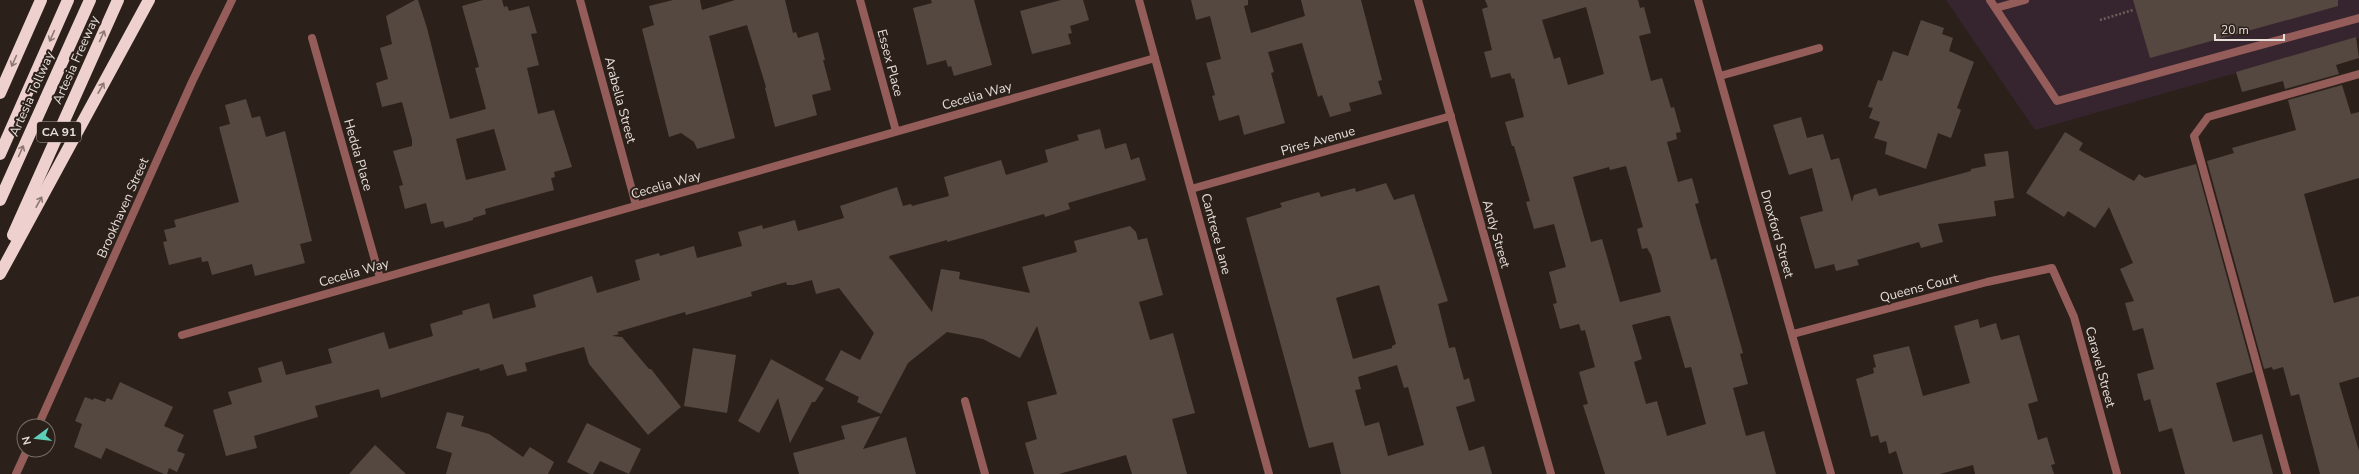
<svg xmlns="http://www.w3.org/2000/svg" width="2359" height="474" viewBox="0 0 2359 474" font-family="'Nunito Sans',sans-serif">
<style>
.commercial{fill:#36252f}
.building{fill:#554841;fill-rule:evenodd}
.lines{fill:none;stroke-linecap:round;stroke-linejoin:round}
.path{stroke:#6a605a;stroke-width:2.5;stroke-dasharray:2 2;stroke-linecap:butt}
.lane{stroke:#955d5a;stroke-width:8}
.street{stroke:#955d5a;stroke-width:8}
.highway{stroke:#eed1ce;stroke-width:12}
.oneway{stroke:#8d7974}
.labels{text-anchor:middle;dominant-baseline:central;stroke-width:4;stroke-linejoin:round;paint-order:stroke}
.shield{fill:#2c211a;stroke:#aea5a0;stroke-width:1}
.shield-label{font-size:12px;font-weight:bold;fill:#e6ded9}
.street-label{font-size:13px;fill:#e6ded9;stroke:#2c211a}
</style>
<rect width="100%" height="100%" fill="#2c211a"/>
<polygon class="commercial" points="1946,0 2359,0 2359,38 2035,130"/>
<g class="building">
<path d="M415,0H418L427,28L450,119L486,109L475,68L479,67L462,6L483,0H502L504,7L507,6L509,11L529,6L537,33L531,34L539,65L527,68L538,114L554,110L572,167L554,172L555,177L551,178L554,190L485,209L486,214L473,218V220L445,228L443,221L431,224L426,203L405,209L399,186L403,185L393,151L412,146V140L402,102L382,107L376,83L388,79L380,48L392,44L386,16ZM494,129L506,170L466,180L456,139Z"/>
<polygon points="673,0 700,0 702,10 735,0 785,0 793,33 796,32 798,38 818,32 825,60 823,60 831,90 812,95 817,115 775,127 765,88 766,87 747,25 709,36 735,138 697,149 694,142 681,133 669,137 642,29 654,25 649,6"/>
<polygon points="931,0 974,0 992,65 954,76 951,66 948,67 946,60 927,65 913,8 932,3"/>
<polygon points="1061,0 1083,0 1089,20 1070,26 1072,33 1068,34 1071,44 1032,54 1020,11"/>
<polygon points="1191,0 1248,0 1248,5 1244,6 1251,33 1305,16 1301,0 1361,0 1382,80 1378,81 1382,94 1349,103 1351,111 1330,117 1322,95 1318,97 1302,43 1268,52 1274,72 1271,73 1285,123 1244,135 1239,115 1219,121 1212,96 1215,95 1206,63 1221,59 1210,16 1196,20"/>
<path d="M1485,0H1638L1640,8L1644,7L1651,33L1639,36L1651,81L1662,78L1671,108L1674,107L1681,132L1676,133L1677,139L1667,142L1678,182L1692,178L1699,203L1695,204L1711,260L1716,258L1743,353L1740,354L1748,384L1733,388L1746,436L1764,431L1776,474H1605L1583,405L1588,404L1579,372L1595,367L1585,330L1581,331L1579,324L1560,329L1553,304L1557,303L1549,272L1566,267L1554,224L1534,229L1526,202L1530,201L1514,146H1512L1505,122L1524,117L1514,78L1512,79L1510,73L1491,78L1484,52L1492,50L1482,9L1488,7ZM1586,7L1604,74L1568,85L1560,57L1554,59L1542,20ZM1626,166L1643,227L1637,229L1642,249L1647,248L1651,255L1661,292L1620,302L1602,239L1591,242L1573,177L1609,167L1610,170ZM1667,316H1670L1685,368L1691,367L1706,424L1667,436L1657,401L1646,404L1634,362L1642,359L1632,325Z"/>
<polygon points="2133,0 2338,0 2338,6 2150,58"/>
<polygon points="1921,20 1944,28 1942,34 1953,38 1949,51 1974,62 1957,108 1961,110 1951,138 1938,133 1926,169 1885,154 1887,142 1874,138 1880,122 1869,118 1873,108 1868,107 1878,80 1882,81 1893,51 1908,56"/>
<polygon points="2356,37 2359,58 2336,65 2339,74 2285,89 2283,81 2242,92 2236,72"/>
<polygon points="2342,85 2351,114 2359,112 2359,178 2304,194 2334,303 2359,296 2359,377 2339,383 2359,451 2359,474 2320,474 2299,394 2291,396 2283,367 2273,370 2272,367 2264,369 2207,161 2234,153 2232,148 2296,130 2288,100"/>
<polygon points="246,99 252,118 260,116 266,137 285,131 312,241 300,244 305,263 255,276 252,264 212,275 208,261 202,262 201,257 169,265 163,242 167,241 164,230 176,227 174,220 239,202 219,127 230,124 225,105"/>
<polygon points="1801,117 1807,138 1823,134 1831,160 1839,158 1852,202 1854,195 1876,188 1879,196 1971,171 1971,169 1986,166 1984,154 2008,151 2014,198 1994,201 1996,216 1938,224 1943,242 1921,248 1919,242 1857,260 1859,265 1836,271 1834,264 1815,269 1800,217 1823,211 1812,168 1789,175 1773,125"/>
<polygon points="1100,129 1105,149 1126,143 1131,160 1139,157 1146,180 1068,203 1070,209 1045,217 1044,214 947,242 947,240 889,256 890,258 888,258 891,259 932,312 941,269 960,272 959,279 1030,293 1022,267 1077,252 1074,241 1130,226 1136,232 1138,240 1147,238 1163,295 1139,302 1150,340 1173,333 1195,413 1172,419 1187,474 1132,474 1126,455 1059,474 1034,474 1025,443 1037,439 1027,402 1057,394 1037,326 1020,358 983,339 947,332 908,363 881,414 857,402 859,397 825,380 841,350 860,360 874,333 839,288 816,294 812,280 793,285 787,285 786,282 751,292 752,296 686,315 685,312 617,332 619,334 612,336 622,337 649,369 651,369 681,407 648,435 589,364 584,347 525,363 527,371 507,376 503,364 480,371 479,368 381,398 379,389 315,406 318,417 254,436 257,448 226,456 213,410 232,404 228,392 262,382 258,368 282,361 286,375 332,363 328,349 384,332 389,349 433,336 430,324 463,314 462,311 489,303 493,319 536,307 533,295 592,276 597,293 640,280 635,260 659,253 660,256 694,246 697,258 742,246 738,232 762,225 763,229 795,220 798,231 844,218 840,206 897,187 903,206 911,204 912,206 949,196 944,177 1001,160 1006,175 1048,162 1045,150 1079,140 1077,135"/>
<polygon points="2065,132 2083,143 2079,150 2134,181 2139,174 2145,178 2196,164 2253,372 2216,383 2233,442 2262,434 2273,474 2185,474 2172,428 2159,432 2150,399 2144,401 2137,374 2154,369 2143,328 2133,331 2125,303 2134,301 2120,269 2133,263 2109,207 2095,228 2068,211 2064,217 2026,193"/>
<path d="M1386,183L1394,200L1414,194L1448,301L1438,304L1449,348L1455,347L1464,380L1469,378L1475,401L1456,407L1469,451L1484,446L1492,474H1341L1333,442L1309,448L1246,218L1282,207L1280,203L1319,192L1321,197L1355,188L1356,192ZM1379,285L1396,344L1392,346V348L1353,359L1336,298ZM1397,365L1404,388L1408,387L1424,445L1388,456L1379,422L1365,426L1355,390L1361,389L1358,377Z"/>
<polygon points="1978,319 1980,328 1996,323 2001,340 2019,335 2038,401 2028,404 2038,440 2047,437 2055,464 2051,465 2054,474 1975,474 1973,465 1940,474 1903,474 1896,451 1889,454 1886,441 1880,443 1878,435 1871,437 1856,379 1874,373 1873,368 1876,367 1873,355 1909,346 1923,396 1970,383 1954,326"/>
<polygon points="693,348 736,355 727,413 684,406"/>
<polygon points="771,359 824,388 815,402 812,402 790,443 778,398 759,433 738,421"/>
<polygon points="120,382 173,407 164,426 184,435 177,451 185,454 177,472 169,468 167,474 164,474 106,448 101,459 74,447 82,424 75,421 85,397 93,400 94,398 105,402 107,398 112,400"/>
<polygon points="447,412 464,416 461,426 489,434 523,457 530,447 554,462 548,474 446,474 452,453 436,448"/>
<polygon points="880,416 863,449 906,437 916,474 799,474 793,453 845,439 841,426"/>
<polygon points="587,423 641,449 629,474 600,461 593,474 590,474 567,462"/>
<polygon points="375,445 406,474 349,474"/>
</g>
<g class="lines">
<polyline class="path" points="2100,20 2133,10"/>
<g class="lane">
<polyline points="1990,0 2057,101 2359,18"/>
<polyline points="1996,8 2025,0"/>
<polyline points="2287,474 2194,136 2208,117 2359,74"/>
</g>
<g class="street">
<polyline points="580,0 636,205"/>
<polyline points="860,0 896,131"/>
<polyline points="1139,0 1269,474"/>
<polyline points="1418,0 1551,474"/>
<polyline points="1698,0 1831,474"/>
<polyline points="312,38 380,278"/>
<polyline points="1720,76 1819,48"/>
<polyline points="1191,189 1451,116"/>
<polyline points="1793,334 1987,282 2052,268 2074,317 2117,474"/>
<polyline points="182,335 1155,58"/>
<polyline points="965,401 985,474"/>
<polyline points="38,426 192,82 232,0"/>
<polyline points="16,474 27,450"/>
</g>
<g class="highway">
<polyline points="0,93 41,0"/>
<polyline points="0,154 68,0"/>
<polyline points="0,200 90,0"/>
<polyline points="13,235 118,0"/>
<polyline points="0,274 149,0"/>
</g>
</g>
<defs><path id="oneway-shaft" d="M-6 0H5M1.5-3L5.5 0L1.5 3" fill="none" stroke-width="1.6" stroke-linecap="round" stroke-linejoin="round"/></defs>
<g class="oneway">
<use href="#oneway-shaft" transform="translate(52 36) rotate(114)"/>
<use href="#oneway-shaft" transform="translate(102 36) rotate(-66)"/>
<use href="#oneway-shaft" transform="translate(14 61) rotate(114)"/>
<use href="#oneway-shaft" transform="translate(101 88) rotate(-61)"/>
<use href="#oneway-shaft" transform="translate(21 151) rotate(-66)"/>
<use href="#oneway-shaft" transform="translate(39 202) rotate(-61)"/>
</g>
<g class="labels">
<rect class="shield" x="37" y="122" width="44" height="20" rx="3"/>
<g class="shield-label">
<text x="59" y="132">CA 91</text>
</g>
<g class="street-label">
<text transform="translate(76 60) rotate(-66)">Artesia Freeway</text>
<text transform="translate(890 63) rotate(75)">Essex Place</text>
<text transform="translate(32 94) rotate(-66)">Artesia Tollway</text>
<text transform="translate(977 96) rotate(-16)">Cecelia Way</text>
<text transform="translate(620 100) rotate(75)">Arabella Street</text>
<text transform="translate(1318 141) rotate(-16)">Pires Avenue</text>
<text transform="translate(358 155) rotate(74)">Hedda Place</text>
<text transform="translate(666 185) rotate(-16)">Cecelia Way</text>
<text transform="translate(123 208) rotate(-66)">Brookhaven Street</text>
<text transform="translate(1216 234) rotate(75)">Cantrece Lane</text>
<text transform="translate(1496 234) rotate(74)">Andy Street</text>
<text transform="translate(1777 234) rotate(74)">Droxford Street</text>
<text transform="translate(354 273) rotate(-16)">Cecelia Way</text>
<text transform="translate(1919 288) rotate(-15)">Queens Court</text>
<text transform="translate(2100 367) rotate(75)">Caravel Street</text>
</g>
</g>
<g transform="translate(36 438) rotate(255)"><circle r="19" fill="#2c211a" stroke="#766d66"/>
<path d="M0-3L7 15L0 10L-7 15Z" fill="#5dceb8"/>
<text y="-6" font-size="11" font-weight="bold" text-anchor="middle" fill="#e6ded9">N</text>
</g>
<path d="M2215 34v6h69v-6" fill="none" stroke="#e6ded9" stroke-width="2"/>
<text x="2221" y="34" font-size="12" fill="#e6ded9" stroke="#2c211a" stroke-width="3" paint-order="stroke">20 m</text>
</svg>
